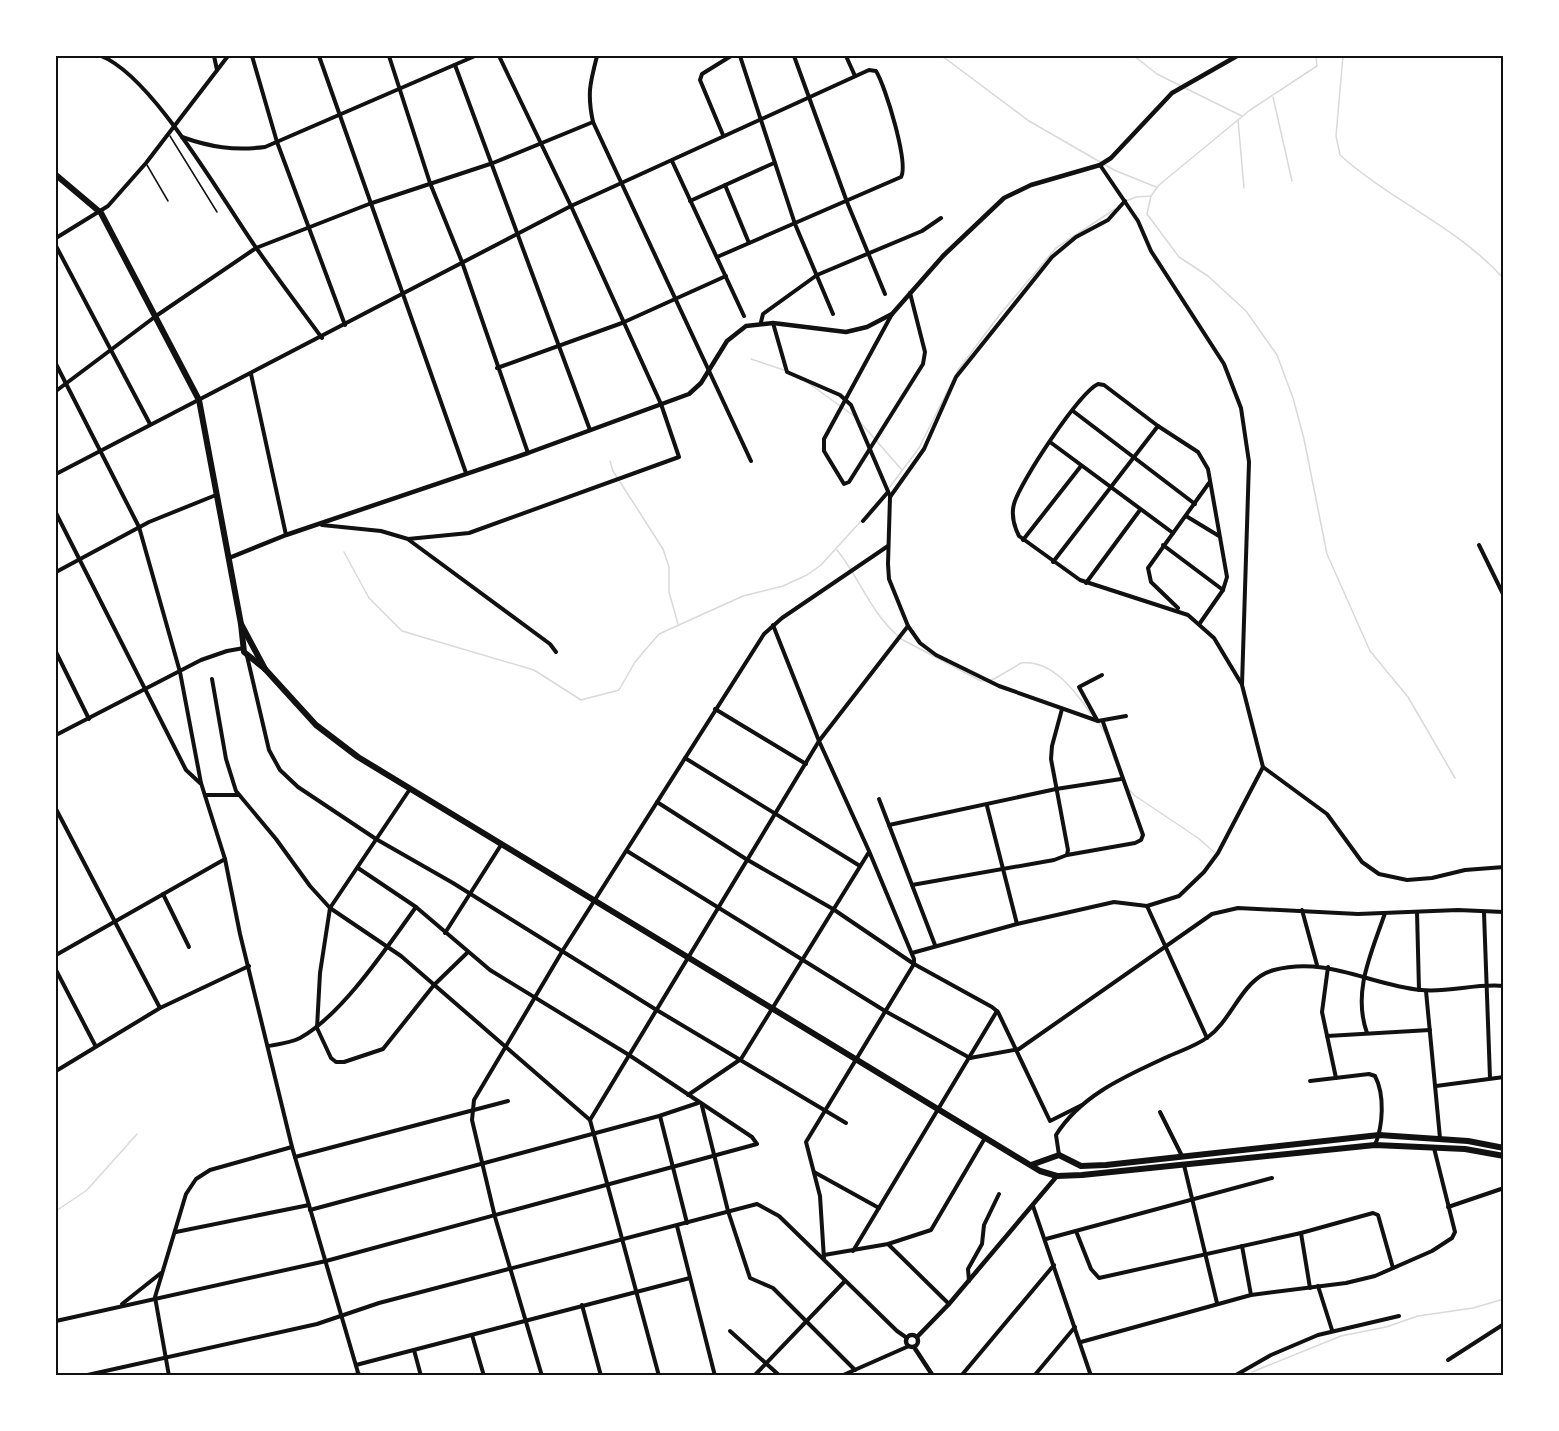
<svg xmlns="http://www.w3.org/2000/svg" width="1559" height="1431" viewBox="0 0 1559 1431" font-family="'Noto Sans',sans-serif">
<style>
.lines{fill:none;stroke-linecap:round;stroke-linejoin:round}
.stream{stroke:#d9d9d9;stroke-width:1.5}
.service{stroke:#111;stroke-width:1.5}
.minor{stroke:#111;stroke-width:4}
.tertiary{stroke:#111;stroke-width:4.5}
.primary{stroke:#111;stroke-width:6}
.neatline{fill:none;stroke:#111;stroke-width:2}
</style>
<rect width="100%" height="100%" fill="#fff"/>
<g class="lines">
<g class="stream">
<polyline points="942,56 1029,121 1114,170 1156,187"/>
<polyline points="1134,56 1157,74 1181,86"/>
<polyline points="1316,56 1317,66 1250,110 1159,185 1151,196 1147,214 1179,257 1208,276 1246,311 1277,355 1293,398 1304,439 1327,554 1370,651 1408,697 1455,778"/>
<path d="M1343,56L1336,136L1340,155C1391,201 1458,227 1504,279"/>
<polyline points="1185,88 1242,116"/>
<polyline points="1273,97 1292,181"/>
<polyline points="1238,120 1244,188"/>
<polyline points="1126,201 1136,197 1151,196"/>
<polyline points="751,359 784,370"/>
<polyline points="807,382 854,416"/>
<polyline points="860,422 902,470"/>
<polyline points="610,461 613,471 663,549 669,567 669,592 678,624"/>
<polyline points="889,488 919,448 958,370 1001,313 1056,248 1115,209"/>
<path d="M837,550C859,577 871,613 898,636"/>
<polyline points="344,552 369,598 402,631 534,670 581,700 619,690 635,662 659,634 743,596 783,586 807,575 821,565 861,521"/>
<path d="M901,639L981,681L994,679L1021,663C1052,659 1076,692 1091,714"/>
<polyline points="1098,722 1105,733"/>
<polyline points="1113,755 1121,778"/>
<polyline points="1127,787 1134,795 1198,838 1214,852"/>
<polyline points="56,1211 87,1190 137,1134"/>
<polyline points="1252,1372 1341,1336 1386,1327 1418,1316 1473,1308 1504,1299"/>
</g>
<g class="service">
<polyline points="170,136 217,212"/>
<polyline points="147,165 168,201"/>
</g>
<g class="minor">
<path d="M101,56C153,76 223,201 257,249C278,279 300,308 322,338"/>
<polyline points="214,56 217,70"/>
<polyline points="252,56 277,142 345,325"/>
<polyline points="319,56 466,473"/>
<polyline points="389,56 430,183 462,262 528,453"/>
<path d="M597,56C590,83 587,94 593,122L751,461"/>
<polyline points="740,56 795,224 833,314"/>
<polyline points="794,56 847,202 885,294"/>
<polyline points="846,56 855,76"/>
<polyline points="455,65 590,430"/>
<polyline points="723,135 700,80 702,74 731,56"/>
<path d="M182,137C210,147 234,151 265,147L475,56"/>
<polyline points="672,161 744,316"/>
<polyline points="1100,165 1138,221 1151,251 1224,364 1241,408 1249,462 1242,685 1263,767 1327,814 1362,862 1379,874 1407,880 1432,878 1465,870 1504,867"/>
<polyline points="725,185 749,243"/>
<polyline points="690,201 774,163"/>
<polyline points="1125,201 1108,220 1076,237 1052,257 956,377 924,449 890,497 888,564 889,579 908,626 920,643 936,655 999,686 1098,721 1126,716"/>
<polyline points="56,238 108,206 146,163 228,56"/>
<polyline points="56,246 150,424"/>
<polyline points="892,314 824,439 824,451 844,484 849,482 923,364 925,352 910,293"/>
<polyline points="761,322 763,314 817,275 922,231 941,218"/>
<polyline points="773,323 787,372 840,395 851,405 890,496"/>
<polyline points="56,364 139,527 180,672 201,783 225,859 240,934 292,1147 359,1376"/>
<polyline points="497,368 622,323 726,276"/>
<polyline points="251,374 286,535"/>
<polyline points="56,391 156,316 256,248 369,204 493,163 593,122"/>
<polyline points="1073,411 1195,504"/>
<polyline points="1050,442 1173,533"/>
<path d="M56,474L571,206L869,70L876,71C885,85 909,163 901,177L717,257"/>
<polyline points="56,513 186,770 200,783"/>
<polyline points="1186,516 1219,536"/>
<polyline points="863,521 888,492"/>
<polyline points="322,525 381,531 408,539 469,533 679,457 661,404 571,206 499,56"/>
<polyline points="409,540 550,644 556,652"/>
<polyline points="1023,540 1081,466"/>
<polyline points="1163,545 1223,590"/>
<polyline points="1479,545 1504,596"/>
<polyline points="1053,562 1158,426"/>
<polyline points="56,572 149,522 216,495"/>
<polyline points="1086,583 1140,510"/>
<polyline points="1178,608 1151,582 1148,568 1209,483"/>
<path d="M1200,623L1223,590L1227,577L1208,469L1198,452L1158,426L1104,385L1098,384C1079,393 1020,482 1014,504C1011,515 1014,526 1019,536L1080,580L1188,615L1214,638L1241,683"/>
<polyline points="773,625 819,741 869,851 914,959 914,964 806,1142 820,1196 824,1259"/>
<polyline points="56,652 89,719"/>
<polyline points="247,656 269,750 280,770 298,787 376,839 453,883 655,1009 846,1123"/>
<polyline points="212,679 226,759 236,791 276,839 310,886 330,908 401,956 590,1120 659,1376"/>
<polyline points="715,709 806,764"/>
<polyline points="1097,720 1079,687 1102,675"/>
<polyline points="56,735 201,660 227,651 244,648"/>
<polyline points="685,758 860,866"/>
<polyline points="410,789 330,908 320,973 317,1028 331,1058 336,1062 344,1062 383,1049 434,985 468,952"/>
<polyline points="205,795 238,795"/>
<polyline points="879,799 935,945"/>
<polyline points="657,802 746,859 833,909 914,964 992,1007 998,1012 1050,1121 1082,1105"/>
<polyline points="987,806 1017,924"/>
<polyline points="56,809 160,1008"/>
<polyline points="889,825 1056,789 1121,779"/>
<polyline points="627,851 885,1011 970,1058"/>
<polyline points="1067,855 1135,843 1141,840 1143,835 1103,722"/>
<polyline points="912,885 1054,860 1067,855 1068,850 1051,759 1052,746 1062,709"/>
<polyline points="163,894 189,947"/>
<polyline points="1147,906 1207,1038"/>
<polyline points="1302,910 1317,965"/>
<polyline points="1417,912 1419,990"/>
<polyline points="1484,913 1490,1078"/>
<polyline points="445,933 501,845"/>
<polyline points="912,953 1017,924 1114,902 1147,906 1179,896 1204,872 1218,853 1263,767"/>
<polyline points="56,955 225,859"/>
<polyline points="1328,967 1322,1012 1336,1078"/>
<polyline points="56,970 95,1045"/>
<polyline points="1426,991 1440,1138"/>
<path d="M1367,1033C1352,991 1372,952 1385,913"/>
<polyline points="1327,1036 1430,1030"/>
<path d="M268,1046C279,1044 290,1043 300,1038C342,1015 387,947 416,907"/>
<polyline points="970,1058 1019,1049 1212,914 1238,908 1358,914 1458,910 1504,912"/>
<polyline points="56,1071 160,1008 249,966"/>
<path d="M1310,1081L1369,1074L1375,1076C1385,1095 1383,1126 1375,1145"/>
<polyline points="1436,1086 1504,1077"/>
<polyline points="688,1095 741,1059 869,852"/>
<polyline points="702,1106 728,1211 750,1278 773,1288 855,1370"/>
<polyline points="1160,1112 1182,1156"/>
<polyline points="660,1116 687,1223"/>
<polyline points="590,1120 819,741 908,626"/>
<path d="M1059,1155L1056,1135C1081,1095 1126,1076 1167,1057C1180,1051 1196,1046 1208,1037C1233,1019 1242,978 1274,970C1327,956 1370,985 1421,990C1449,993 1476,983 1504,986"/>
<polyline points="295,1157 508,1101"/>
<polyline points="1184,1165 1217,1303"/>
<polyline points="814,1172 879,1208"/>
<polyline points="1033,1206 1091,1376"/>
<polyline points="1448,1207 1504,1188"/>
<polyline points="310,1210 659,1116 698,1103"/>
<polyline points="677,1226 715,1376"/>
<polyline points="1076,1231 1091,1269 1099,1278 1301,1233 1373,1213 1378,1215 1393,1268"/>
<polyline points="176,1232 309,1205"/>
<polyline points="1301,1233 1310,1288"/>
<polyline points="1046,1239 1272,1178"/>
<polyline points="888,1244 949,1304"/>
<polyline points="1242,1246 1251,1295"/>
<polyline points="853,1251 997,1011"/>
<polyline points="824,1255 888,1244 931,1230 985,1138"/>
<polyline points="969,1281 968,1269 982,1244 984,1225 999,1194"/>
<polyline points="1318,1286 1332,1330"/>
<polyline points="122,1304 161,1273"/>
<polyline points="582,1305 601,1376"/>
<polyline points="56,1321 326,1261 757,1144 752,1137 629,1055 490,970 416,907 358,868"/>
<polyline points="730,1331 780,1376"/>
<polyline points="472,1335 484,1376"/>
<polyline points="1081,1342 1251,1295 1346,1283 1375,1276 1432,1251 1452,1238 1455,1232 1434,1148"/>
<polyline points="414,1350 421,1376"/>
<polyline points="1448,1360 1504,1324"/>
<polyline points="356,1365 690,1278"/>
<polyline points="1236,1375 1271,1355 1318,1335 1399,1316"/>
<polyline points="83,1376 317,1324 379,1303 757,1204 779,1216 897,1331 907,1338"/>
<polyline points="169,1376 155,1297 186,1194 196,1179 210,1170 292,1147"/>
<polyline points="350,1376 359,1374"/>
<polyline points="542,1376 495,1217 472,1120 474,1100 563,950 764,634 782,618 888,546"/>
<polyline points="754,1376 845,1281"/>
<polyline points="841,1376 909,1346"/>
<polyline points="961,1376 1054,1265"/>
<polyline points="1034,1376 1075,1327"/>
</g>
<g class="tertiary">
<polyline points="229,558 286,535 528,453 689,394 701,383 727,341 746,326 773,323 846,332 867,327 892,314 943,256 1004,198 1031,185 1100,165 1111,158 1172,93 1237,56"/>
<circle cx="912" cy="1341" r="6"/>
<polyline points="917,1337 949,1304 1057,1176"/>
<polyline points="914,1347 933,1376"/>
<polyline points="1235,1376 1237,1376"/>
</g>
<g class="primary">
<polyline points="56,175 101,213 199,400 241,624 244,652 265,669 316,725 358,757 1040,1171 1057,1176 1082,1175 1375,1145 1465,1149 1504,1156"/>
<polyline points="241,624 265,669"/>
<polyline points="1031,1165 1059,1155 1081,1166 1106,1165 1379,1135 1468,1141 1504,1148"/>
</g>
</g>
<rect width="1559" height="1431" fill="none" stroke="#ffffff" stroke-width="114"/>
<rect x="57" y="57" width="1445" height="1317" class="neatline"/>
</svg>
